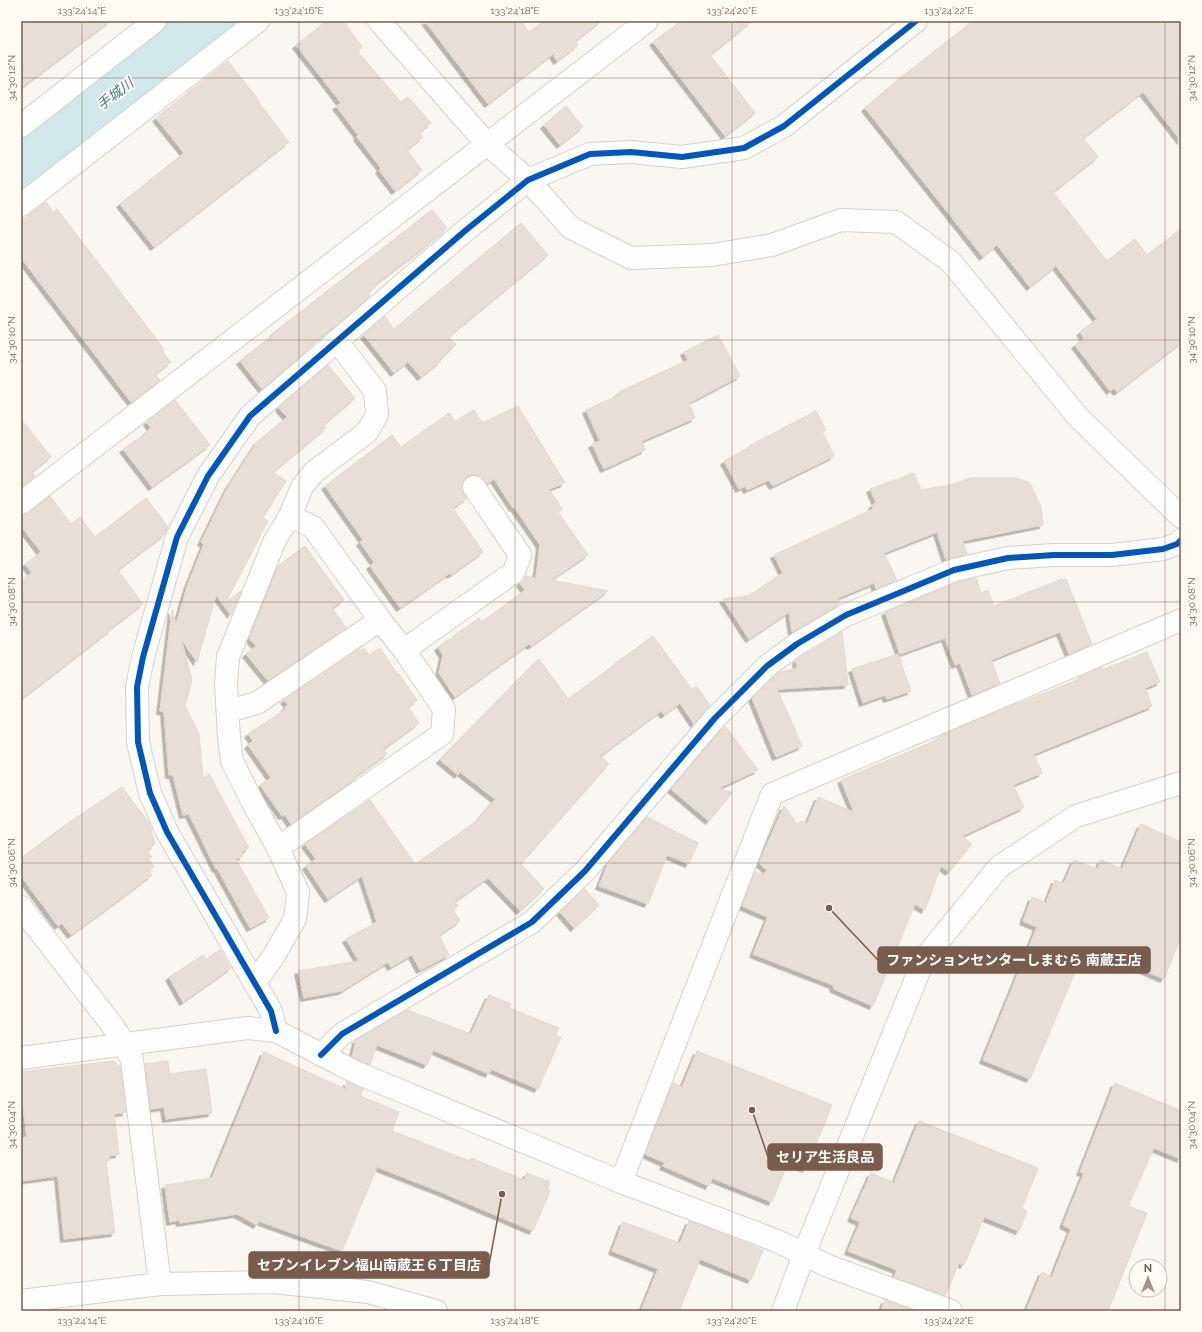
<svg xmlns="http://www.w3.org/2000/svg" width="1202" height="1332" viewBox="0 0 1202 1332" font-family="Raleway,'Noto Sans JP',sans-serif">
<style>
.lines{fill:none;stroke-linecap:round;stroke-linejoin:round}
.river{stroke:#d0e8ea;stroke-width:51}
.building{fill:#e6ded7;stroke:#e2d8d2;filter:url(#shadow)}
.minor-casing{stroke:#d7d1cb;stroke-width:24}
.minor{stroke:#fefefd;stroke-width:22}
.cycleway-casing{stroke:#fffaf3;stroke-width:8}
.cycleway{stroke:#0057b8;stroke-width:6}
.ticks{fill:none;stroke:#7a5c4d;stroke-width:1;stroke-opacity:0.45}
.labels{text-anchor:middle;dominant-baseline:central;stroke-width:3.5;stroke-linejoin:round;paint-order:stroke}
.water-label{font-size:14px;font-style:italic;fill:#437c86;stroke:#fffaf3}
.leader{fill:none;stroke:#7a5c4d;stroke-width:1.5}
.callout-dot{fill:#7a5c4d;stroke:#fffaf3;stroke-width:1.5}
.callout{fill:#7a5c4d;stroke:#7a5c4d;stroke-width:1.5}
.callout-label{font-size:14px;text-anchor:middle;font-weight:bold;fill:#fff}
.neatline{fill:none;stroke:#7a5c4d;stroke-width:1.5}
.ticks-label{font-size:10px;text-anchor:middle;fill:#7a5c4d}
</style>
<defs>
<filter id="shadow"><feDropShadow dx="-3.5" dy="3.5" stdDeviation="0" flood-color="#0004"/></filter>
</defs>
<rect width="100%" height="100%" fill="#f9f5f0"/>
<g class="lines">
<polyline class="river" points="21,167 209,21"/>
</g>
<g class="building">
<polygon points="21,21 110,21 21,88"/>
<polygon points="327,21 343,21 362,47 357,51 401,102 408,97 431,123 420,132 423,137 407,150 422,170 395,191 379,170 381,168 357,137 358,135 336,106 341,103 296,45"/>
<polygon points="425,21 521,21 529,32 544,21 601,21 575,41 578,45 557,61 553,54 488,104"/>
<polygon points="681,21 752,21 710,55 755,113 725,136 653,42"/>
<polygon points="973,21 1181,21 1181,141 1143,92 1083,138 1098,157 1053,192 1107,261 1135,239 1147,255 1181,229 1181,343 1117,392 1114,388 1110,391 1075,345 1084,338 1080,332 1097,319 1056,266 1030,287 997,245 983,257 865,108 899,79"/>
<polygon points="228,61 260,102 259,103 289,142 154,247 120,204 184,153 156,118"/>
<polygon points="566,106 583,127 560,145 544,125"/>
<polygon points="46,202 53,212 57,209 164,349 162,351 171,362 155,374 160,380 131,402 21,258 21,221"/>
<polygon points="432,210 447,228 417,253 373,286 375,287 368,293 370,296 340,322 311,344 312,346 262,389 240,361 274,334 273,333"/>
<polygon points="521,223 548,255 448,337 456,344 440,360 441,361 421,377 408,362 394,373 364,335 385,316 394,329"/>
<polygon points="718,335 740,376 689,403 695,418 642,441 645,450 604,469 592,444 600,441 586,410 621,394 619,392 688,360 684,352"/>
<polygon points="328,365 355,398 323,425 326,428 273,472 286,481 263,518 268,521 226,602 241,591 231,615 216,595 197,662 181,639 192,680 185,706 199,734 203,779 209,774 249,848 241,852 243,856 236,859 269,918 250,928 217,868 216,869 189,814 183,815 173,775 169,775 164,711 160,711 172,610 176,624 188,584 204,544 201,542 228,487 257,442 287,417 279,408 280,406"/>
<polygon points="175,400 210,445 152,487 123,449 147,433 146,432 151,428 147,422"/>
<polygon points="518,406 565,483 549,489 562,509 558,512 588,555 551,580 608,591 531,646 529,644 455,697 439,673 443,655 438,647 479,618 482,622 525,590 520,583 526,576 536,578 540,545 514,507 513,508 494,479 487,484 479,476 473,475 467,476 463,481 462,488 467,498 453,508 483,552 451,575 450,573 400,608 370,566 374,562 360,542 363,540 325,486 392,435 401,447 449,413 455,421 474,410 482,423"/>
<polygon points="816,411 826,430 822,432 834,456 773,486 769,480 747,490 745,486 739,489 724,461 750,447 749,446"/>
<polygon points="21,419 51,457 32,472 35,476 21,487"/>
<polygon points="914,473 921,490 954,484 970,478 1017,478 1030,483 1041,507 1043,525 962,541 967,554 946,560 937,532 884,553 897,580 876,589 874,583 838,598 839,605 792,632 789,612 749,639 723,599 748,596 783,573 774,555 873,509 872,505 876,503 870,489"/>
<polygon points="50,496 71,524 80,517 95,537 146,498 168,527 165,534 119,569 120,571 119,572 143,604 111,628 112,629 45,681 21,699 21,581 32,573 25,564 41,552 21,526 21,515 29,513"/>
<polygon points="305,546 344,600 332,608 346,628 268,681 246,654 256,646 249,638 279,565"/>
<polygon points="976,578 981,593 988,590 994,606 1062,579 1063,580 1066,579 1092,644 1069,654 1060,632 991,660 1000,683 972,695 960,663 955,665 945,638 900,654 885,612 958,582"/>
<polygon points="842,632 848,685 777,689 802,746 776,757 752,698 775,676 780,672 797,668 796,660"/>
<polygon points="653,636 692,689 696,686 710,705 694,724 680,703 664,715 661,711 600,756 609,764 521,864 544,889 520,911 488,878 455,901 458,906 453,910 460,921 439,935 449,955 420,970 412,955 391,967 388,962 342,991 304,998 298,971 359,961 346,939 377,922 362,876 328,899 306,866 316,859 305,844 370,800 415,864 477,821 495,799 460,772 458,775 440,760 454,745 539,659 568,699 613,666 613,665"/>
<polygon points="364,648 369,655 380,648 398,675 399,674 417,700 408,707 419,723 383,749 387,754 354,777 355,779 291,824 285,815 282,816 260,785 271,778 248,745 253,741 248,734 286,709 285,707 288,705 284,700 360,649 361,650"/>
<polygon points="1147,652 1160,682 1145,688 1152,706 1034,754 1042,773 1013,785 1024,807 962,836 972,844 949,872 941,866 925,910 915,904 873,1006 834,989 833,985 753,954 768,917 742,906 755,871 763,875 767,870 759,863 784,806 797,824 802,821 807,824 818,797 854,812 841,780 939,739 938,737 1009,707 1080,679 1079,677 1102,667 1102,670"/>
<polygon points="898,654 911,691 887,699 885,695 863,703 852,669"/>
<polygon points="725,726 758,770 719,788 732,793 709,821 671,789"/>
<polygon points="122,787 149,823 155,844 147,850 152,857 149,859 154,867 149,871 152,875 119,900 71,935 62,923 58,926 21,876 21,858 71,821"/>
<polygon points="647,817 698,843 689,864 667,855 648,904 599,886 608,863 642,823 643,824"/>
<polygon points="1141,824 1181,842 1181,937 1164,979 1086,946 1030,1079 983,1060 1037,927 1023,921 1032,897 1046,903 1055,880 1064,883 1074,860 1097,869 1101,860 1122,869"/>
<polygon points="585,889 599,905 574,928 560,912"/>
<polygon points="220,950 231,968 183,1002 169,977 203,955 206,959"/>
<polygon points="489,995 511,1004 509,1008 559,1028 556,1035 561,1037 538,1089 491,1069 489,1074 433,1050 427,1065 377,1045 370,1065 352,1057 356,1040 407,1010 471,1034"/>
<polygon points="697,1051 832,1105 806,1169 788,1162 772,1202 712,1178 709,1186 663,1166 665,1163 645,1154 673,1083 682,1087"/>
<polygon points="264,1052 345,1089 347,1082 363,1089 360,1096 399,1112 392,1131 470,1161 471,1158 524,1180 527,1173 550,1182 547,1189 550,1191 533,1231 441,1192 377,1167 342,1251 259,1221 257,1225 237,1214 180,1223 179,1220 170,1222 165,1185 212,1178"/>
<polygon points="113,1061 120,1066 126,1112 114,1114 119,1154 109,1156 110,1160 106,1161 115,1233 64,1239 58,1176 21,1181 21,1138 27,1137 21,1090 21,1072"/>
<polygon points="168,1061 169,1074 206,1069 212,1113 166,1119 164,1107 151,1109 145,1064"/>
<polygon points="1115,1083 1181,1111 1181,1159 1154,1148 1128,1206 1147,1213 1108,1311 1026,1311 1042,1272 1052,1277 1071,1229 1063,1225 1084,1173 1080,1172"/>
<polygon points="919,1121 1038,1168 1022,1208 1027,1211 1019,1231 984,1217 964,1265 959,1263 945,1296 894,1277 897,1270 848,1251 860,1222 851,1218 871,1173 894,1183"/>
<polygon points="689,1221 763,1250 751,1280 700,1259 679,1311 641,1311 658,1269 612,1251 623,1222 680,1243"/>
<polygon points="885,1300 915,1311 881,1311"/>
</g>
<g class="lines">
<g class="minor-casing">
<g id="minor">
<polyline points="379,21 487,144 528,180 571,228 631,258 712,255 772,245 841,220 896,222 951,262 1078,417 1181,517"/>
<polyline points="21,126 155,21"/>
<polyline points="21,205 258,21"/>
<polyline points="21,503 647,21"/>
<polyline points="404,650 514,572 520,555 474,487"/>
<polyline points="228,711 257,703 380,620"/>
<polyline points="278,848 442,734 444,709 404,650 380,620 313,527 290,516"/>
<polyline points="21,907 112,1025 125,1045 132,1060 160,1284"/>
<polyline points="255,982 273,957 295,919 298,892 278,848 252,801 232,761 229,738 226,684 228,657 275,540 290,516 302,487 314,472 367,432 377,415 375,391 337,341"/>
<polyline points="276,1031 271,1011 167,832 150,793 138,742 137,687 143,657 177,537 208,476 250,416 466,230 528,180 590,154 631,152 682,157 744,148 784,126 916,21"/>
<polyline points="321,1055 342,1034 532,922 585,871 715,718 767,666 797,644 846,615 954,570 1008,558 1054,555 1112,555 1163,549 1177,544 1181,540"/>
<polyline points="21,1058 247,1028 276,1031 355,1072 621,1182 777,1241 828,1266 951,1311"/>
<polyline points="621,1182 772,794 1181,620"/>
<polyline points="21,1301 160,1284 273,1282 368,1292 436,1311"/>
<polyline points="783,1311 804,1254 924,959 999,867 1076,816 1181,783"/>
</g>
</g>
<use href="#minor" class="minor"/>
<g class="cycleway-casing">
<g id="cycleway">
<polyline points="276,1031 271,1011 167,832 150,793 138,742 137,687 143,657 177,537 208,476 250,416 466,230 528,180 590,154 631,152 682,157 744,148 784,126 916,21"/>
<polyline points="321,1055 342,1034 532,922 585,871 715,718 767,666 797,644 846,615 954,570 1008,558 1054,555 1112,555 1163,549 1177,544 1181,540"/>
</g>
</g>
<use href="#cycleway" class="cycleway"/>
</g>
<path class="ticks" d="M82,21V1311M299,21V1311M515,21V1311M732,21V1311M949,21V1311M1165,21V1311M21,78H1181M21,340H1181M21,602H1181M21,863H1181M21,1125H1181"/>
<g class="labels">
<g class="water-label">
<text transform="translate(115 94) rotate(-38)">手城川</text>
</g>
</g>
<path class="leader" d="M829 908L878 960M752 1110L768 1157M502 1194L489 1265"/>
<g class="callout-dot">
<circle cx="829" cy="908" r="4"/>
<circle cx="752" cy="1110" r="4"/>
<circle cx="502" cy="1194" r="4"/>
</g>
<g class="callout">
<rect x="878" y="947" width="272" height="26" rx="4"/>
<rect x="768" y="1144" width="114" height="26" rx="4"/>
<rect x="249" y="1252" width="240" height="26" rx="4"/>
</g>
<g class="callout-label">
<text x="1014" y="965">ファンションセンターしまむら 南蔵王店</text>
<text x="825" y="1162">セリア生活良品</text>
<text x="369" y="1270">セブンイレブン福山南蔵王６丁目店</text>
</g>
<rect width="1202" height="1332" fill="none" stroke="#fffaf3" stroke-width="44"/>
<g transform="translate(1148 1278)"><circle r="19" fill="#fffaf3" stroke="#cabbb1"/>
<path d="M0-3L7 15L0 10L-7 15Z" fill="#a69286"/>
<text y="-6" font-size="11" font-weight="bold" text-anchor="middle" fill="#7a5c4d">N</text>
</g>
<rect x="22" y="22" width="1158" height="1288" class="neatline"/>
<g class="ticks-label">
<text x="82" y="14">133°24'14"E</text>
<text x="299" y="14">133°24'16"E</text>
<text x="515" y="14">133°24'18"E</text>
<text x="732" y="14">133°24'20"E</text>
<text x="949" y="14">133°24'22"E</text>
<text transform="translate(11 78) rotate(-90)" y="4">34°30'12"N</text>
<text transform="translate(1191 78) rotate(-90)" y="4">34°30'12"N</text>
<text transform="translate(11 340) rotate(-90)" y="4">34°30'10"N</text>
<text transform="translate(1191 340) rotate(-90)" y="4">34°30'10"N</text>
<text transform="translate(11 602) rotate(-90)" y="4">34°30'08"N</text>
<text transform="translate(1191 602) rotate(-90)" y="4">34°30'08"N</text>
<text transform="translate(11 863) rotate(-90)" y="4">34°30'06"N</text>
<text transform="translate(1191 863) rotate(-90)" y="4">34°30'06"N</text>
<text transform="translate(11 1125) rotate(-90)" y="4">34°30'04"N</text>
<text transform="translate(1191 1125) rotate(-90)" y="4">34°30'04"N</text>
<text x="82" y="1324">133°24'14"E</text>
<text x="299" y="1324">133°24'16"E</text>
<text x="515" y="1324">133°24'18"E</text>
<text x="732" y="1324">133°24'20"E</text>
<text x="949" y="1324">133°24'22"E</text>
</g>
</svg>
